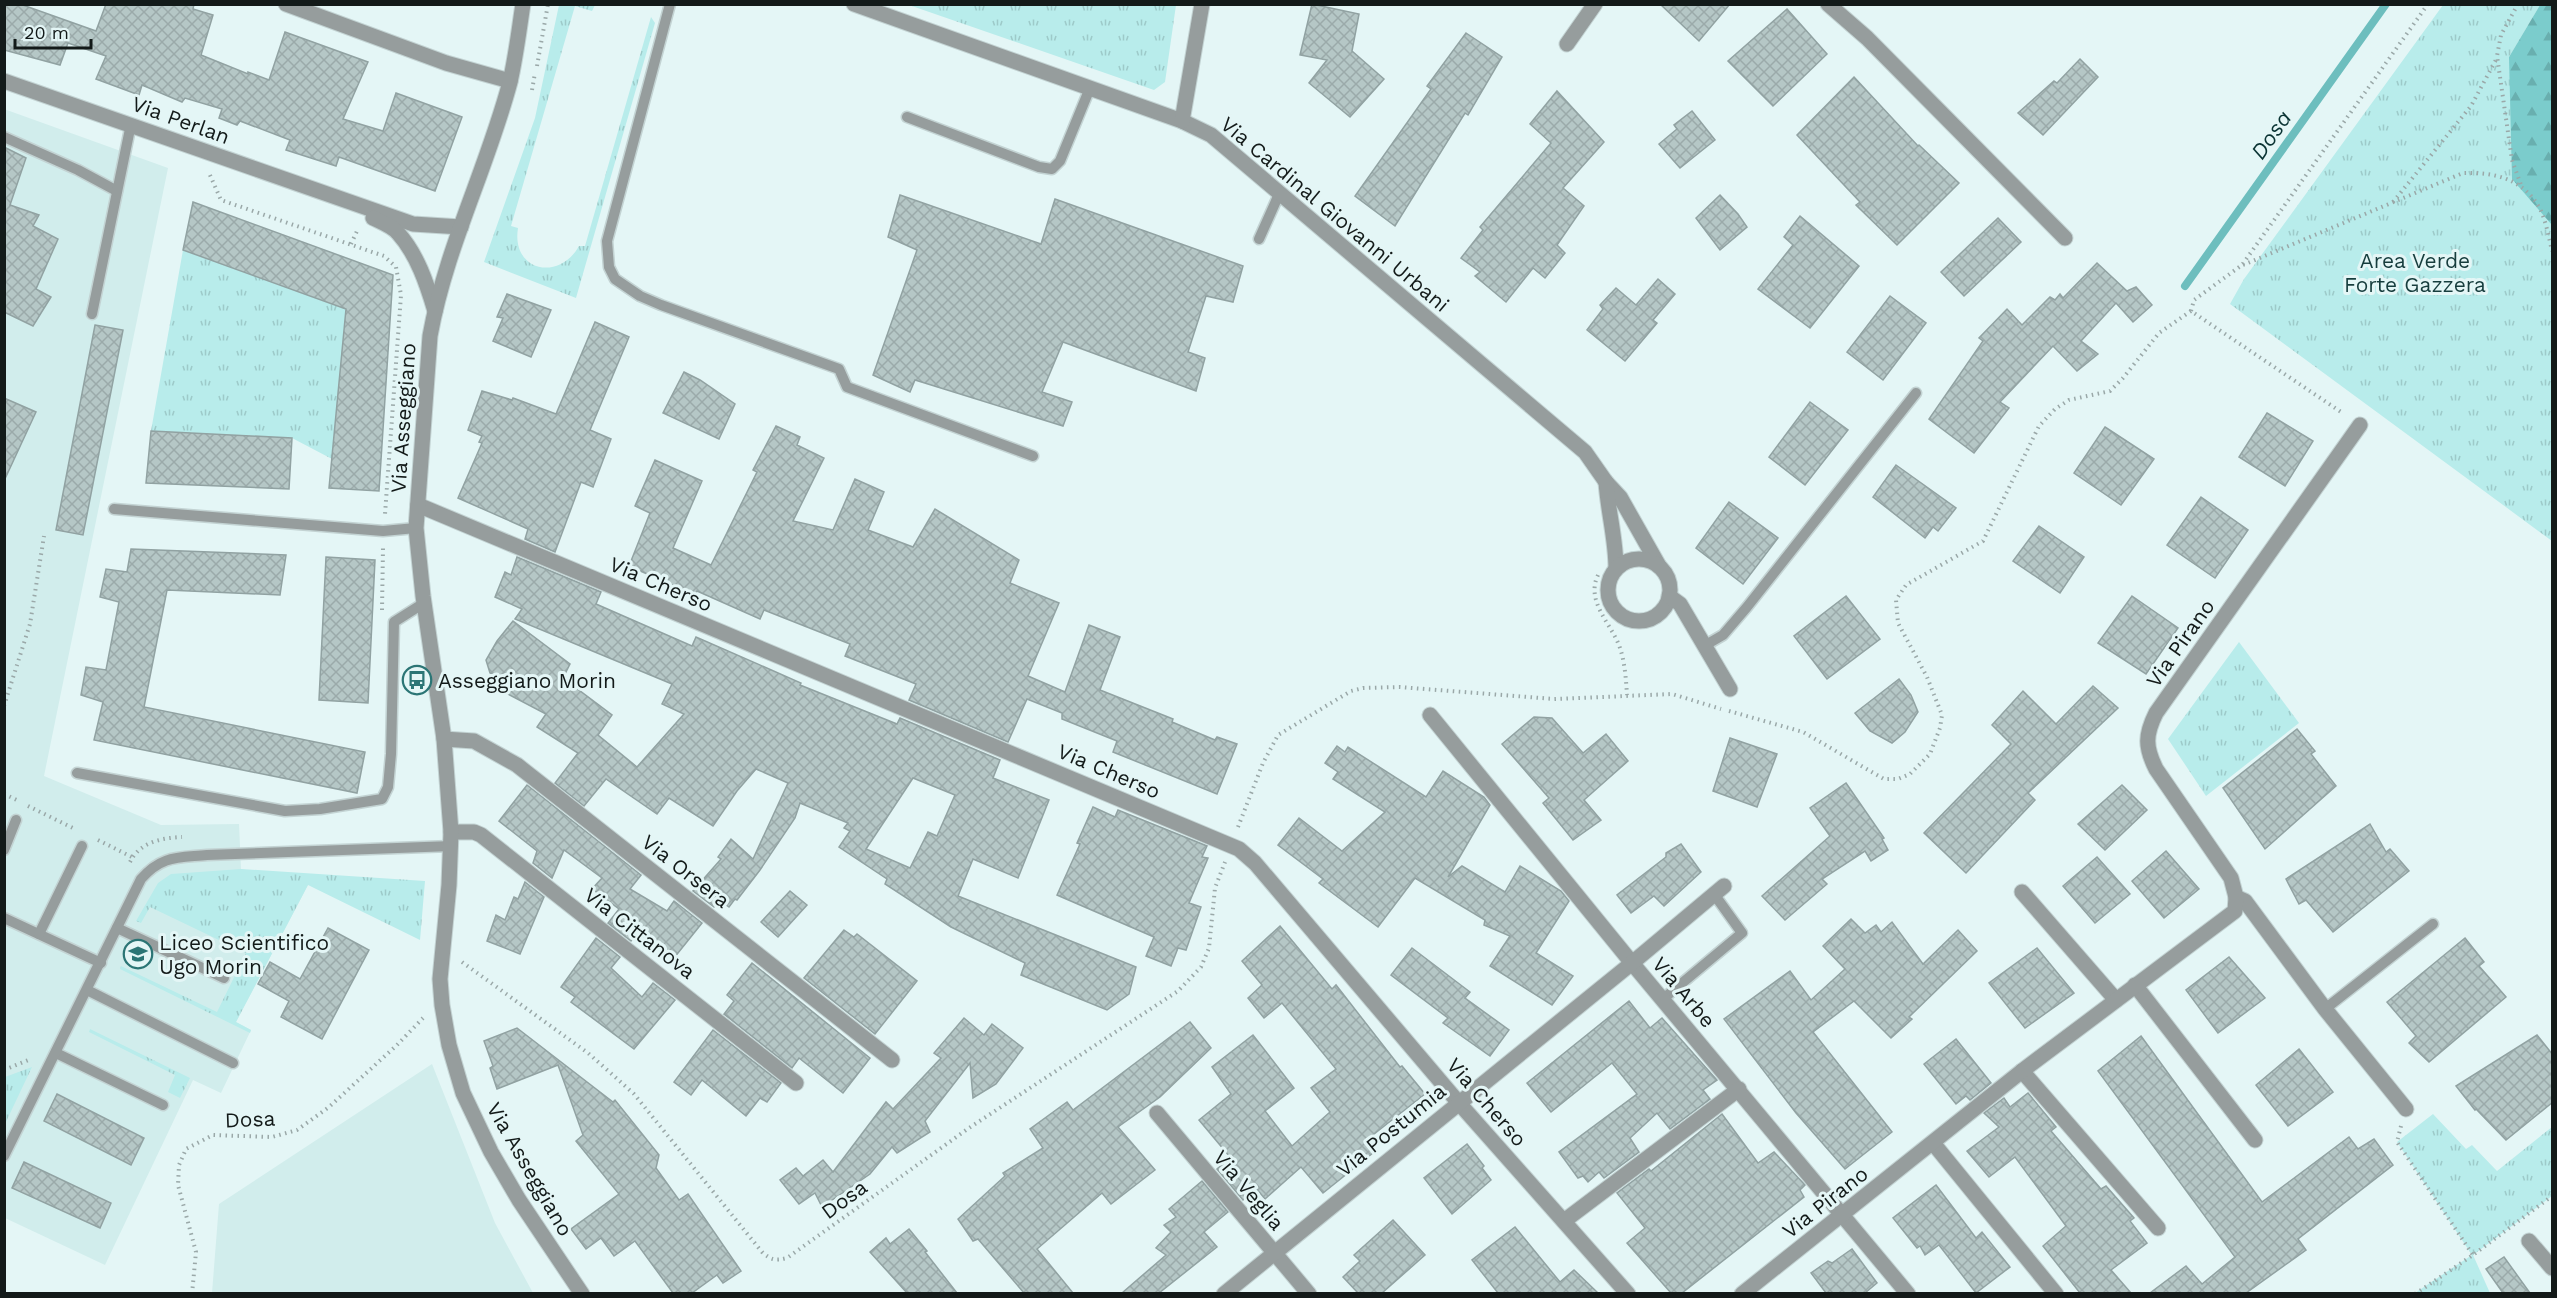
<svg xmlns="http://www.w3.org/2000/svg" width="2557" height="1298" viewBox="0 0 2557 1298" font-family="'Work Sans',sans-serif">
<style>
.built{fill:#d1edec}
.grass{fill:url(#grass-tufts)}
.forest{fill:url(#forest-firs)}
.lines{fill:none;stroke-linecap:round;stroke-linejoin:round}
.stream{stroke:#6dbebe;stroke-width:8}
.building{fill:url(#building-cross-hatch);stroke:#91a2a2;stroke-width:1.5;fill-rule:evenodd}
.service-casing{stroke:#c3d3d3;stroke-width:13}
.minor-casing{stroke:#c3d3d3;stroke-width:17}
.tertiary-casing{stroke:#c3d3d3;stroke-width:17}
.path{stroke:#9aa8a8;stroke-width:4;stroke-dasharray:1.5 4.5;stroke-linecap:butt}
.service{stroke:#969d9d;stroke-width:10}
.minor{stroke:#969d9d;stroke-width:15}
.tertiary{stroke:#969d9d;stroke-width:15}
.labels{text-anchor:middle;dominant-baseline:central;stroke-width:6;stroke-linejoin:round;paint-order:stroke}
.street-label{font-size:21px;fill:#131a19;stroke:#e4f6f6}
.park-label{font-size:21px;fill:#163d3d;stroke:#e4f6f6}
.poi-label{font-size:21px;fill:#131a19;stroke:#e4f6f6;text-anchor:start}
.water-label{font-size:22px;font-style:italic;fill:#0a3333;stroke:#e4f6f6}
</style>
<defs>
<pattern id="grass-tufts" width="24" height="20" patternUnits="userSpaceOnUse" patternTransform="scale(1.5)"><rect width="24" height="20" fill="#b8eceb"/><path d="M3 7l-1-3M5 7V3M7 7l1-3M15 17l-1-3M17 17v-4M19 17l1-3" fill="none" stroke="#9dcac9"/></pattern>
<pattern id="forest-firs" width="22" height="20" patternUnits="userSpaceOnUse" patternTransform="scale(1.5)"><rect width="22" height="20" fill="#7bcccc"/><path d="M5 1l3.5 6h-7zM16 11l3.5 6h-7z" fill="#69afaf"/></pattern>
<pattern id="building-cross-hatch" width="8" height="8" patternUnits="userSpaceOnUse" patternTransform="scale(1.5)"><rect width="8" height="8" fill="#b5c7c6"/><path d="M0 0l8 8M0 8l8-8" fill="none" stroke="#9baaaa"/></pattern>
</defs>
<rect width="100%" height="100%" fill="#e4f6f6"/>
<g class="built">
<polygon points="4,109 168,168 44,776 161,825 239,824 241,869 308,885 236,1022 251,1030 221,1093 193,1080 105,1265 5,1218"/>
<polygon points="432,1064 495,1223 533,1293 212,1293 219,1204"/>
</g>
<g class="grass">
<path d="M559,5H595L592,11L575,6L511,226L518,228C511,271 559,282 579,246H585L651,17L655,23L576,298L484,262L535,118Z"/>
<polygon points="909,5 1176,4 1176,5 1165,82 1154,90"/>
<polygon points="2443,5 2540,5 2509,57 2552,221 2552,541 2230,304 2244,279"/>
<polygon points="183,250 346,309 332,459 292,438 151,431"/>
<polygon points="2239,642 2299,723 2206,796 2168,739"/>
<polygon points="241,869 425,881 420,940 308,885 236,1022 251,1030 250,1033 120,969 121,966 217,1012 246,953 150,907 141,923 136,921 158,883 171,874"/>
<polygon points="90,1029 190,1078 180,1098 168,1092 175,1075 89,1032"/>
<polygon points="32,1067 5,1124 5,1077"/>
<polygon points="2433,1114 2466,1149 2472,1145 2497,1171 2552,1127 2552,1196 2473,1255 2490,1293 2415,1293 2472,1255 2397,1142"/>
</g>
<polygon class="forest" points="2540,5 2552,5 2552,225 2512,179 2509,57"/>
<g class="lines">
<polyline class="stream" points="2185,286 2386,4"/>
</g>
<g class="building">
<polygon points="4,4 20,4 96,31 106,4 194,4 193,9 213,15 201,55 248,74 248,72 269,80 285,32 368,62 343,119 383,131 396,93 462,117 435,191 339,157 336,166 286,150 290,140 240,121 237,125 219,118 222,109 185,98 182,102 142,85 139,95 96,79 106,56 68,43 60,65 4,50"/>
<polygon points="1312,4 1359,14 1352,51 1384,79 1350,117 1309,83 1327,60 1300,55"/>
<polygon points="1660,4 1730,4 1699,41"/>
<polygon points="1787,9 1827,54 1773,106 1728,61"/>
<polygon points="1466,33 1502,57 1468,115 1465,113 1395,226 1355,196 1431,89 1427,86"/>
<polygon points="2080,59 2098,77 2043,135 2018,113 2054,81 2057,83"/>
<polygon points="1854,77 1918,146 1919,145 1959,183 1897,245 1856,205 1860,202 1797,135"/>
<polygon points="1557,91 1604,142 1563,188 1584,206 1557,245 1565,253 1545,278 1533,268 1506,302 1475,276 1480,272 1461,258 1483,230 1480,227 1551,143 1530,124"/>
<polygon points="1692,111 1715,140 1680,168 1659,144 1677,129 1674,125"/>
<polygon points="4,147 26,158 10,205 39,215 33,226 58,239 36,289 51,297 33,326 4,312"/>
<polygon points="900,195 1041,244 1055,199 1243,266 1233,302 1206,296 1188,352 1205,358 1196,391 1063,342 1042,392 1072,402 1063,426 915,380 910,392 873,375 917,250 888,237"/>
<polygon points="1720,195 1738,214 1747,227 1720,250 1696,218"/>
<polygon points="193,202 393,275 379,491 329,488 346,309 183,250"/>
<polygon points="1800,216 1859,266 1810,328 1758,289 1793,245 1784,237"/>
<polygon points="1998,218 2021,242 1964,296 1941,272"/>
<polygon points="2097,263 2127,291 2136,287 2152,305 2133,322 2116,303 2081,341 2098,354 2077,371 2053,346 2000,402 2009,408 1974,453 1929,419 1983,341 1979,338 2007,309 2022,325 2050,297 2055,300 2060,294 2063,298"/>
<polygon points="1658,279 1675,294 1653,320 1657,323 1625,361 1587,330 1603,309 1600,305 1616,288 1636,305"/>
<polygon points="507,294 551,310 531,357 493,341 503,318 497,317"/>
<polygon points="1890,296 1926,323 1883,380 1847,352"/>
<polygon points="595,322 629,337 590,430 611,439 593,487 581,482 555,552 525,539 528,529 458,498 482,443 479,442 482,436 468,430 482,391 512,400 513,398 556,414"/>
<polygon points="95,325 123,330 83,535 56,530"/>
<polygon points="684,372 700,380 735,404 719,439 663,413"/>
<polygon points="4,398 36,412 4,481"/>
<polygon points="1810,402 1848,430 1805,485 1769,457"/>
<polygon points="2267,413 2313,441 2285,486 2239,457"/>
<polygon points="776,426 800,437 797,445 824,458 793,521 833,530 855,479 884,492 868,530 913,547 935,509 1019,560 1010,583 1059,603 1028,676 1065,692 1089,625 1120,637 1100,690 1173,719 1172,722 1215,740 1217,737 1237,744 1217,794 1113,752 1117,741 1062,719 1062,713 1027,699 1008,742 909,700 916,684 845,656 850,644 764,610 760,619 697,591 695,595 629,566 650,513 635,506 655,460 702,481 673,548 711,565 757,472 753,470"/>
<polygon points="2105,427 2154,459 2121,505 2074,473"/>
<polygon points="151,431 292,438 289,489 146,483"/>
<polygon points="1896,465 1956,508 1938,531 1933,527 1925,538 1873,497"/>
<polygon points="2201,497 2248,530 2215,578 2167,545"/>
<polygon points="1729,502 1778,538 1743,584 1696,548"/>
<polygon points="2039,526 2084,557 2060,593 2013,561"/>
<polygon points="131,549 286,555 280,595 167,590 144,707 365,752 357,793 94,740 103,702 81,695 86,667 106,670 119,602 100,597 106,569 127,572"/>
<polygon points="326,557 375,560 368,703 319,700"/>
<path d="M517,557L601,592L596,604L692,646L696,637L801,683L800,685L897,724L900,718L1000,760L993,778L1049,800L1018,878L973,859L958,896L1136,967L1129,994L1107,1010L1021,975L1025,963L951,927L885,884L887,879L839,847L850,831L844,828L848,823L800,803L795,818L760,870L737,900L735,899L729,907L719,900L714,907L693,891L721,859L718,857L731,839L753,859L788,783L756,769L737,791L713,826L669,798L657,814L606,779L584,806L555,783L578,753L537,727L546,714L500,690L506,680L490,673L486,660L497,641L513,621L570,664L563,678L612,715L598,735L637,767L684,714L662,704L672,684L515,619L522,609L495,597L505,572L511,575ZM913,778L955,795L937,836L928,832L910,868L866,849Z"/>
<polygon points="1846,596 1880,639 1827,679 1794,636"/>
<polygon points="2132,596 2178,628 2146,674 2098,643"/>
<polygon points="1899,679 1911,695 1918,712 1905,732 1892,743 1870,731 1855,713"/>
<polygon points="2093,686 2118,708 2028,793 2035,800 1966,873 1924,833 2011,744 1992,725 2023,691 2056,724"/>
<polygon points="1534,717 1552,718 1583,753 1606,734 1628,761 1584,800 1601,820 1573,840 1543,803 1549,798 1502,744"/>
<polygon points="2297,729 2315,751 2311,754 2336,786 2265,849 2223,788"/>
<polygon points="1730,738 1777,754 1757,807 1713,791"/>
<polygon points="1337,746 1345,752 1348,747 1426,797 1443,771 1484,797 1490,805 1448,877 1462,866 1505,892 1520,866 1561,891 1569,901 1536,953 1573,976 1552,1005 1490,966 1510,936 1484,925 1485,920 1415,878 1378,927 1319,883 1323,879 1278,845 1299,818 1342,851 1385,812 1333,779 1338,772 1325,763"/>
<polygon points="1846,783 1884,838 1882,839 1888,850 1871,861 1865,851 1822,879 1827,884 1785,920 1762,896 1830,836 1810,808"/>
<polygon points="527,785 641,875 630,889 667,911 674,901 702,923 674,958 637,932 631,941 608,923 619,909 592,889 602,878 564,850 552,878 533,863 537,851 499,821"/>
<polygon points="2122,785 2147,810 2105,850 2078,824"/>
<polygon points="1093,807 1115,817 1118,810 1207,846 1202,857 1208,858 1189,903 1201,907 1186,950 1178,948 1171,966 1146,956 1154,937 1057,895 1080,844 1077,843"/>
<polygon points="2370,824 2386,852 2390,849 2409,871 2333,932 2306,900 2299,904 2286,879"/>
<polygon points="1681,844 1701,872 1664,906 1654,896 1631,913 1617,895 1666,857 1666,853"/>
<polygon points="2166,851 2199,889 2164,918 2132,881"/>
<polygon points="2097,857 2130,894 2095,923 2063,886"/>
<polygon points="525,882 544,897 520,954 487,941 496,915 505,920 514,897 518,899"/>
<polygon points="790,891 807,905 778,937 761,922"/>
<polygon points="1851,919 1865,933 1876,925 1881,932 1892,922 1923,964 1958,930 1977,951 1909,1017 1912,1019 1891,1038 1854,1001 1813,1032 1892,1132 1845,1169 1796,1113 1724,1019 1790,971 1811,1000 1845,969 1823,946"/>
<polygon points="1280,926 1332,989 1336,985 1400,1067 1402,1066 1425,1094 1364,1142 1373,1153 1323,1193 1301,1167 1265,1199 1256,1188 1243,1200 1217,1169 1230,1157 1199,1120 1231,1094 1212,1067 1253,1035 1294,1088 1265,1111 1292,1146 1330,1112 1311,1088 1336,1069 1282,1003 1264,1018 1248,998 1262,985 1242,961"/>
<polygon points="328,928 369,950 322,1039 281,1017 289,1001 258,984 270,962 300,979"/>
<polygon points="844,930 854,937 857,934 917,981 875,1034 804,978"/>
<polygon points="596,938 620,957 611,968 642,997 653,983 675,1000 634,1049 571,1002 575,997 561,987"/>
<polygon points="2465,938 2484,962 2479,966 2506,997 2429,1062 2409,1043 2416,1036 2387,1002"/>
<polygon points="1412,948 1470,992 1465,998 1509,1030 1490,1056 1443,1023 1448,1018 1391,975"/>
<polygon points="2037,948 2074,993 2025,1028 1989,983"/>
<polygon points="2229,957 2265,998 2218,1033 2186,990"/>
<polygon points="752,963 870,1058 843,1093 799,1058 792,1068 724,1014 734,1001 727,995"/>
<polygon points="1629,1001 1650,1028 1662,1018 1717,1080 1703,1090 1710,1099 1670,1129 1657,1113 1630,1138 1639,1152 1604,1178 1599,1172 1588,1182 1583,1176 1578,1178 1559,1152 1637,1094 1612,1063 1551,1112 1527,1083"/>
<polygon points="964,1018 984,1035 992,1024 1023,1048 996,1084 973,1098 970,1063 925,1121 930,1132 897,1153 892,1147 870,1174 822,1207 815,1193 799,1204 780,1180 796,1168 803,1176 823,1160 833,1172 886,1102 893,1109 941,1058 934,1053"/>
<polygon points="1190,1022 1211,1048 1160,1097 1118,1127 1155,1170 1111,1204 1102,1193 1037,1249 1073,1293 1024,1293 978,1239 973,1241 958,1219 1005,1176 1003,1173 1043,1148 1030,1129 1067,1102 1073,1110"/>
<polygon points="517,1028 613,1102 615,1100 659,1155 656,1168 679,1200 688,1194 741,1271 723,1283 717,1275 692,1293 673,1293 635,1241 614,1256 601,1238 586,1249 571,1229 619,1194 576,1141 583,1135 558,1065 497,1089 490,1068 493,1066 484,1041"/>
<polygon points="713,1030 781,1083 767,1102 760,1098 746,1116 702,1080 691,1095 674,1082"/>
<polygon points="2537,1035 2553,1055 2553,1102 2506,1140 2476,1109 2475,1110 2456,1086"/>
<polygon points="2141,1036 2262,1202 2349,1137 2358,1149 2374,1139 2393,1165 2298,1239 2306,1250 2246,1293 2150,1293 2186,1266 2202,1284 2235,1257 2098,1071"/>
<polygon points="1956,1039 1991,1083 1970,1100 1966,1096 1956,1104 1924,1064"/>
<polygon points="2299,1049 2333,1092 2288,1126 2256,1085"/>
<polygon points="2028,1093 2056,1127 2051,1131 2101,1189 2106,1186 2134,1218 2130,1221 2147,1243 2111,1270 2131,1293 2080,1293 2043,1246 2066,1226 2015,1157 1989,1177 1967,1151 1999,1127 1984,1113 2004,1098 2010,1107"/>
<polygon points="57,1094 144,1138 131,1165 44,1121"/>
<polygon points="1722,1114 1758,1163 1774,1152 1805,1185 1800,1190 1804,1197 1682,1293 1671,1293 1627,1243 1645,1228 1617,1193 1649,1169 1651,1171"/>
<polygon points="1467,1144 1484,1166 1482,1168 1491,1180 1452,1214 1424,1178"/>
<polygon points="24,1162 111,1203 100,1228 12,1188"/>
<polygon points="1202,1181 1228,1212 1204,1232 1217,1247 1159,1293 1122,1293 1166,1255 1156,1248 1171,1232 1164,1225 1176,1217 1169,1209"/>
<polygon points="1936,1185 1976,1238 1982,1232 2010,1267 1976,1293 1939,1245 1925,1255 1920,1246 1917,1248 1893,1218"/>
<polygon points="1393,1220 1425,1255 1382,1293 1358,1293 1343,1277 1360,1261 1354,1255"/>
<polygon points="1515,1227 1560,1282 1574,1270 1598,1293 1498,1293 1472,1260"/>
<polygon points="909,1229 927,1251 925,1252 957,1293 907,1293 870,1252 886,1238 890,1244"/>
<polygon points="1852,1249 1877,1283 1865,1293 1826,1293 1811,1273 1828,1261 1832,1263"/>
<polygon points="2504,1257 2530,1293 2503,1293 2486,1269"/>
</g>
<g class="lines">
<g class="service-casing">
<g id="service">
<polyline points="670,4 607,241 609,267 615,279 640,296 661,305 839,369 847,387 1033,456"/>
<polyline points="907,117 1039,167 1052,169 1060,161 1090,88"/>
<polyline points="4,137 78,170 117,191"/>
<polyline points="1259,239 1280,192"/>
<polyline points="92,314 131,124"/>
<polyline points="114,509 383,531 416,528"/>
<polyline points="1704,646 1723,635 1747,607 1916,393"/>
<polyline points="77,773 285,811 320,809 382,799 388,787 391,754 394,622 424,603"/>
<polyline points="4,850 16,820"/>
<polyline points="4,918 101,963"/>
<polyline points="117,928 224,978"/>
<polyline points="39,934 82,846"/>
<polyline points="87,990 233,1063"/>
<polyline points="1663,999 1742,933 1714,894"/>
<polyline points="2325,1009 2433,924"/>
<polyline points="56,1053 163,1105"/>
<path d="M4,1156L141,879C162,855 178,858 207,855L452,846"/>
</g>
</g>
<g class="minor-casing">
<g id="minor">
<polyline points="286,4 446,63 510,81"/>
<polyline points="854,4 1182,121 1211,135 1585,452 1606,482 1620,497 1659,566"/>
<polyline points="1828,4 1867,38 2065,238"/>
<polyline points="1567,44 1595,4"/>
<polyline points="4,81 413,224 461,227"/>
<polyline points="1182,121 1202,4"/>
<path d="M373,218C381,222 392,226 398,233C417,254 427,284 435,311"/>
<path d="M1606,482C1608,512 1616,539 1616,569"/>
<polyline points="418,505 1239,849 1255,863 1458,1102 1628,1294"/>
<circle cx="1639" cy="590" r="31"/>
<polyline points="1669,596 1680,604 1730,689"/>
<polyline points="1430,715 1632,963 1908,1294"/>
<polyline points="444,739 474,741 517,765 892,1060"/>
<polyline points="451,832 474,832 481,835 796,1083"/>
<polyline points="2022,892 2116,1000"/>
<polyline points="2236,897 2245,901 2325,1009 2406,1109"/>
<polyline points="2135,985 2255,1140"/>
<polyline points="2022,1071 2158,1228"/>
<polyline points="1157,1113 1309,1294"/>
<polyline points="1933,1143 2056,1294"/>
<polyline points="1564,1221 1739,1089"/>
<polyline points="2529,1241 2552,1268"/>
<polyline points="1224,1294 1632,963 1724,886"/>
<path d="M1742,1294L2022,1071L2235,911L2236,897L2231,878L2156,769C2145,747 2145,735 2156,713L2360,425"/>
</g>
</g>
<g class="tertiary-casing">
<path id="tertiary" d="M523,4C519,30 516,56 510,82C487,169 446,247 430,336L416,528L423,596L444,739L451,832L449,885L440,979L442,1005L449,1045L463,1093L491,1152L519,1200L582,1294"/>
</g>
<g class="path">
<polyline points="2518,4 2501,35 2497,56 2512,160 2521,185"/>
<polyline points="537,66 548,4"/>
<polyline points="532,90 535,73"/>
<polyline points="210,175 221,200 384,256 396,267 401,295 385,514"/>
<polyline points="2393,202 2471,106 2497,58"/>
<polyline points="351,244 357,231"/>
<path d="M2243,265L2463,173C2495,172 2524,179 2540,209C2546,221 2549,238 2552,251"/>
<polyline points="2191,311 2194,300 2242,265 2428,4"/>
<path d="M1598,575C1585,602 1612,624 1620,648C1625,663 1626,680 1627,695"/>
<polyline points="382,610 383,548"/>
<polyline points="4,706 30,624 44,536"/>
<polyline points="1729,711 1803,732 1884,779 1898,779 1910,774 1930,754 1940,728 1942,715 1927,677 1898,623 1896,600 1906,585 1983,541 2039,426 2055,409 2069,400 2110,391 2123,378 2159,333 2191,311 2344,414"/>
<polyline points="4,794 19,801"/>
<polyline points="28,806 75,829"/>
<polyline points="1238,827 1263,763 1278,735 1351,691 1363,688 1399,687 1554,699 1672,694 1721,709"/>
<polyline points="98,840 132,857"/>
<path d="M130,862C140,842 161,838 182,837"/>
<path d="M462,962L588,1053L634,1094L762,1252C771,1260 775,1261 787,1258L969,1128L1178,991L1201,967L1209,948L1215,888L1225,862"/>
<polyline points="4,1070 31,1059"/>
<polyline points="2401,1126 2397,1142 2473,1255"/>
<polyline points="192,1294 196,1252 178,1185 179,1165 186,1149 213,1135 272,1137 297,1130 329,1107 397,1045 423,1018"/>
<polyline points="2415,1294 2473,1255 2552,1196"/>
</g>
<use href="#service" class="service"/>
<use href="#minor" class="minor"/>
<use href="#tertiary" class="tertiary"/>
</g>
<defs>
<g id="bus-ring" transform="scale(1.5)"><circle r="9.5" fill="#e4f6f6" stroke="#2b7575" stroke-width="1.5"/><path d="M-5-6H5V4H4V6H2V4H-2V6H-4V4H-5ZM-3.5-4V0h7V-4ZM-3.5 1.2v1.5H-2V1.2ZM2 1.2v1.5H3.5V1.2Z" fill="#2b7575"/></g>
<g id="school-ring" transform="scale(1.5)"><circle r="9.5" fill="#e4f6f6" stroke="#2b7575" stroke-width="1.5"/><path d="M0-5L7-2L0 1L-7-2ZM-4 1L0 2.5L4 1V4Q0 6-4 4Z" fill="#2b7575"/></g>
</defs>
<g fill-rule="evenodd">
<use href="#bus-ring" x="417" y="680"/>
<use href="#school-ring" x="138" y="954"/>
</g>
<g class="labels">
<g class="street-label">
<text transform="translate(181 120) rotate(20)">Via Perlan</text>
<text transform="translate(1335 214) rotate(40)">Via Cardinal Giovanni Urbani</text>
<text transform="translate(403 418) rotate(-86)">Via Asseggiano</text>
<text transform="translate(661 584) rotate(23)">Via Cherso</text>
<text transform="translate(2180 643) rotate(-55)">Via Pirano</text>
<text transform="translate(1109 771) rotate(23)">Via Cherso</text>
<text transform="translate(686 871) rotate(38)">Via Orsera</text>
<text transform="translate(640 933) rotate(38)">Via Cittanova</text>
<text transform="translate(1684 992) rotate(50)">Via Arbe</text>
<text transform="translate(1487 1102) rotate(49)">Via Cherso</text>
<text transform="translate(250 1119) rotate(-2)">Dosa</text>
<text transform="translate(1391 1130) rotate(-39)">Via Postumia</text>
<text transform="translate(530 1169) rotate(60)">Via Asseggiano</text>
<text transform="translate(1249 1190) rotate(50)">Via Veglia</text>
<text transform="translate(844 1199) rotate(-36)">Dosa</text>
<text transform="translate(1825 1202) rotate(-38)">Via Pirano</text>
</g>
<g class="park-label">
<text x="2415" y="260">Area Verde<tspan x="2415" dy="24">Forte Gazzera</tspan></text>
</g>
<g class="poi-label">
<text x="438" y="680">Asseggiano Morin</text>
<text x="159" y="942">Liceo Scientifico<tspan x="159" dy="24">Ugo Morin</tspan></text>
</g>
<g class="water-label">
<text transform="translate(2271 135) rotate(-55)">Dosa</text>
</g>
</g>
<rect width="2557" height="1298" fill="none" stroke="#131a19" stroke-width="12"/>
<path d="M15 39v9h76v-9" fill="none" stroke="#131a19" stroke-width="3"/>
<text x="24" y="39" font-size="18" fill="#131a19" stroke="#e4f6f6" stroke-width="4.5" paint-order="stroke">20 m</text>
</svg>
